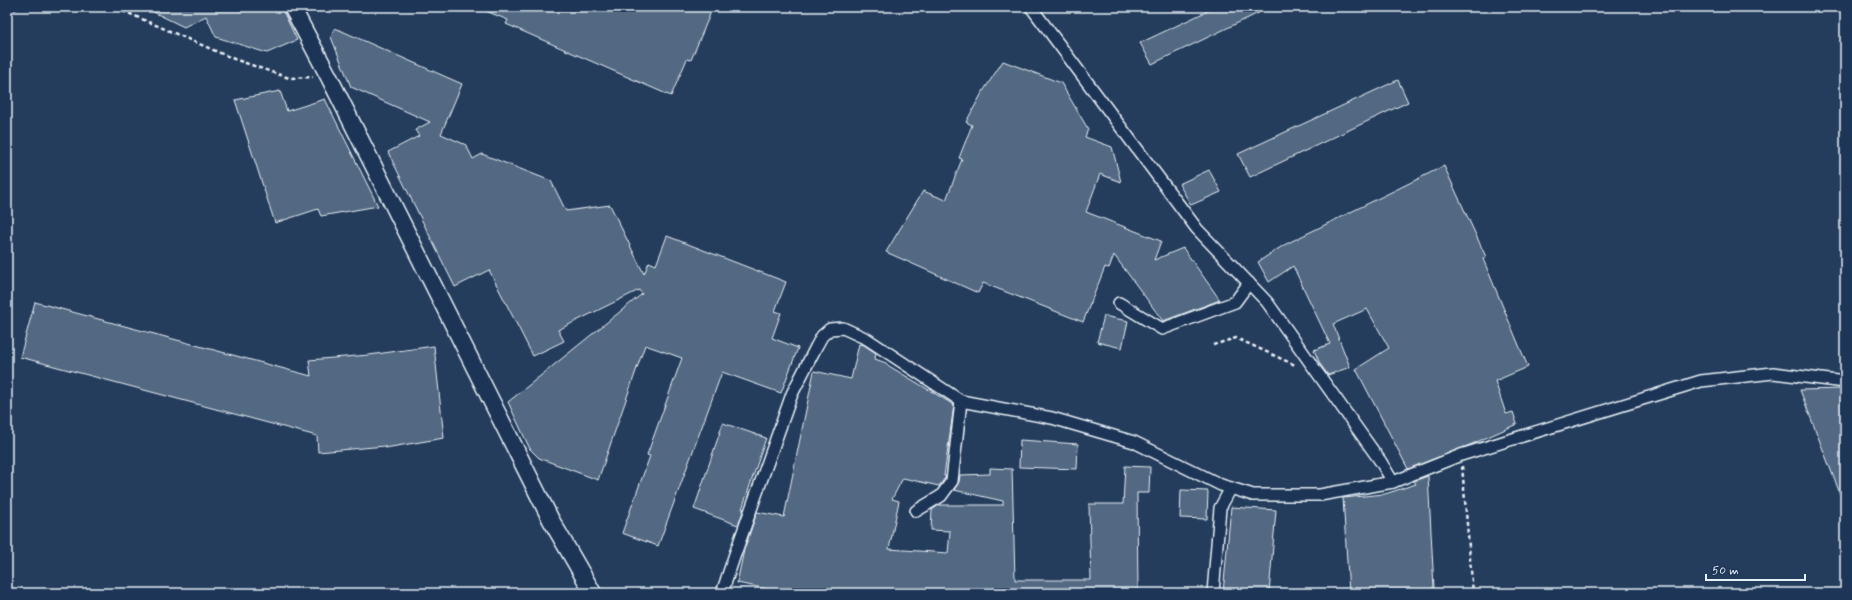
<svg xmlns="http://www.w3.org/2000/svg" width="1852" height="600" viewBox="0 0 1852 600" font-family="Mynerve,sans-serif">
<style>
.building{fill:#536782;stroke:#e8f1f8}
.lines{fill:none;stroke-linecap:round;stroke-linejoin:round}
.street-casing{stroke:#e8f1f8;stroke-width:14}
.secondary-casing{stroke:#e8f1f8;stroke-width:19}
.path{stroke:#e8f1f8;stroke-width:2.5;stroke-dasharray:4 3;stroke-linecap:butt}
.street{stroke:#1d3557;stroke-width:11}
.secondary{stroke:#1d3557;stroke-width:16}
</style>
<rect width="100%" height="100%" fill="#253d5d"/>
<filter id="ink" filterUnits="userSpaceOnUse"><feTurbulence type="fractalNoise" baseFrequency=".025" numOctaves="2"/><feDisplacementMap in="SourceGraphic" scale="8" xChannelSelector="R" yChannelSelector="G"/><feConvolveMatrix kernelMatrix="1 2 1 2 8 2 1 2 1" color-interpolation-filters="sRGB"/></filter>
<g filter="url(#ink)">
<g class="building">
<polygon points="143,7 281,7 297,40 267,53 216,37 206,16 184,27"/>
<polygon points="476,7 713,7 691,60 687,59 671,96 506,24 508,20"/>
<polygon points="1216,7 1271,7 1152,64 1140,43"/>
<polygon points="335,28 462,84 441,134 466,145 473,159 482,154 551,181 566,211 610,205 644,274 649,262 656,265 667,236 786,282 775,311 781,313 772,338 798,348 781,393 722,372 658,546 622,533 650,456 647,455 682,358 645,345 598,480 539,458 530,449 508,402 642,294 639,290 558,330 564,341 533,356 489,270 455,287 388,152 419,136 415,130 430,122 351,87 331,37"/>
<polygon points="1003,61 1061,83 1088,129 1085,137 1112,147 1121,182 1100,174 1086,212 1161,241 1154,260 1183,248 1220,300 1163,321 1114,255 1109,268 1105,267 1083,322 983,283 978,293 886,252 923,191 946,200 962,159 959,158 972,125 966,122 982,93"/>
<polygon points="1398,80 1408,102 1250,177 1238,154"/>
<polygon points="280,91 287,111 325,99 378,206 321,216 318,209 275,223 235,100"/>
<polygon points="1444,166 1486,257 1483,259 1528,367 1495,381 1506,414 1513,412 1517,424 1472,444 1408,469 1356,369 1389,348 1367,309 1333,324 1350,367 1328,375 1320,364 1314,350 1330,344 1293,266 1269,282 1258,262 1284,245"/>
<polygon points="1209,170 1221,192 1191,205 1179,184"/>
<polygon points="35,302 311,376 309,360 369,355 434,346 444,438 385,448 385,446 318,452 317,436 20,357"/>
<polygon points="1104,316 1128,321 1122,348 1097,342"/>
<polygon points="859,344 864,345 876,353 875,359 886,363 889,366 954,405 944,476 946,476 945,478 939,486 903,478 892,499 899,501 889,549 948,553 950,531 931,530 932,510 939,505 1003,505 1003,501 954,490 959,482 960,475 990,474 990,468 1012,469 1015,580 1091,580 1089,504 1123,504 1125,466 1150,467 1149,493 1137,493 1138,593 788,593 737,583 744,550 757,512 784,517 814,371 851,379"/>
<polygon points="1845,389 1845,503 1844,504 1800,390"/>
<polygon points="723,423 766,438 742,509 744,509 738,525 694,509"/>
<polygon points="1020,440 1078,444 1077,469 1019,467"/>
<polygon points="1428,476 1434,588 1432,588 1433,593 1349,593 1343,498 1385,494 1416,484 1414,481"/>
<polygon points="1181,490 1208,491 1207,519 1180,518"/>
<polygon points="1231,507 1276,510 1269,593 1223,593"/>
</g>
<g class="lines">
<g class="street-casing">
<g id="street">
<polyline points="1031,7 1197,229 1267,302 1381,462 1393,482"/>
<polyline points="1119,303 1162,329 1235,302 1249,283"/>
<polyline points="916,511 941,496 952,481 961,401"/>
<polyline points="722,593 734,557 792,394 816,347 822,336 830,329 843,328 867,339 961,401 1052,418 1134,442 1221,485 1253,495 1320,495 1393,482 1461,455 1701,381 1773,373 1845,382"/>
<polyline points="1213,593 1220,508 1231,488"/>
</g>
</g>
<g class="secondary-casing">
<polyline id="secondary" points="292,7 329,77 551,520 593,593"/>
</g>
<g class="path">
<polyline points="109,7 128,13 234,59 289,78 313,77"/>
<polyline points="7,12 21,7"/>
<polyline points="1213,345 1236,338 1295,365 1297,365"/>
<polyline points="1462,466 1473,593"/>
</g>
<use href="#street" class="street"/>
<use href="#secondary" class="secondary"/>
</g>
</g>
<rect width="1852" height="600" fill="none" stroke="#1d3557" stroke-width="24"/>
<rect x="12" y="12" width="1828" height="576" fill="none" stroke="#e8f1f8" stroke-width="1.5" filter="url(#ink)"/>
<path d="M1706 574v6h99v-6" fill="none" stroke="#e8f1f8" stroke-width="2"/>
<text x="1712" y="574" font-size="12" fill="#e8f1f8" stroke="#1d3557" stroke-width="3" paint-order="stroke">50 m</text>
</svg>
